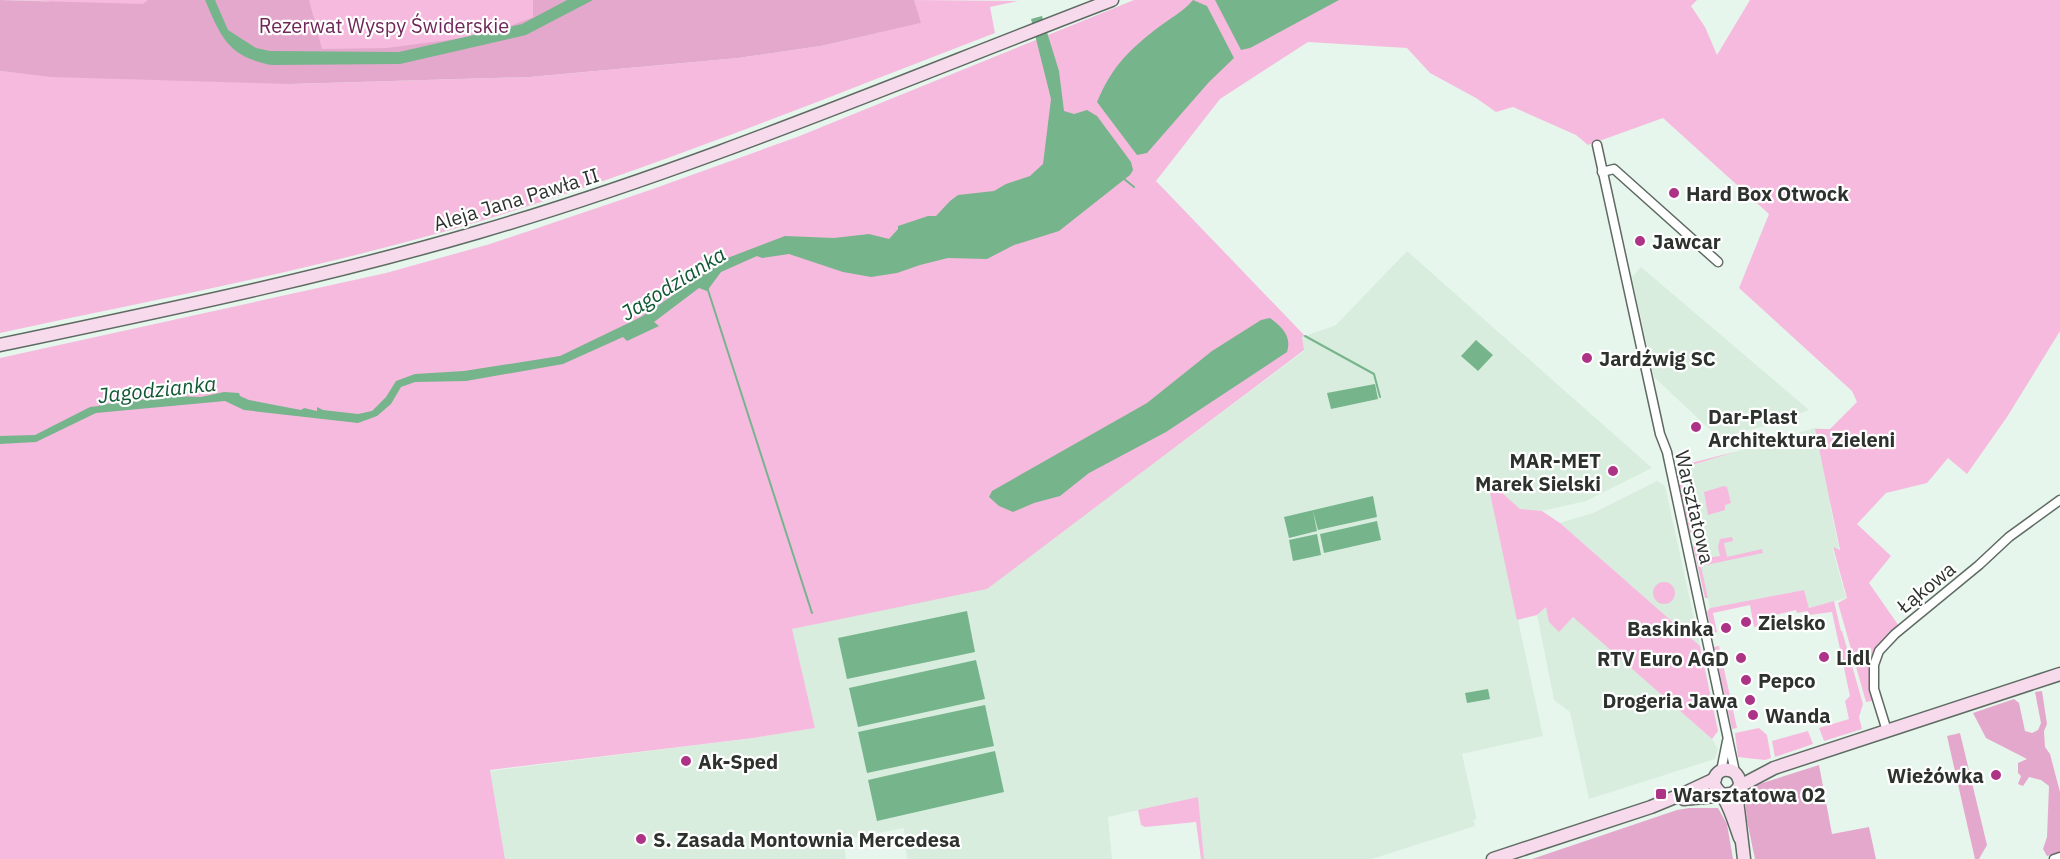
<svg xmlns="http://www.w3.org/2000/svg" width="2060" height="859" viewBox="0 0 2060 859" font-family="'IBM Plex Sans',sans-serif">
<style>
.built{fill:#d8edde}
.green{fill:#f6bade}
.forest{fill:#e5a8cd}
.water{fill:#76b48c}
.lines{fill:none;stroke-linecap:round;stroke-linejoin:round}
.stream{stroke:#76b48c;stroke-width:2}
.street-casing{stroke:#5e6b62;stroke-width:11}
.secondary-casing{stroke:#5e6b62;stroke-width:15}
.street{stroke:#fff;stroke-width:8}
.secondary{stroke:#f8daed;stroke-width:12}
.poi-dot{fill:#ad3387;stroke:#fff;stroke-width:2}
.labels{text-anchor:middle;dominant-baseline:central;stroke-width:4.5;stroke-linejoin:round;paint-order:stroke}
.park-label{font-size:20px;fill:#6e2757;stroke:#fff}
.poi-label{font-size:20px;font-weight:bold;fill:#2d322e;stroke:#fff;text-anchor:start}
.street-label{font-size:20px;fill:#2d322e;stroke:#fff}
.water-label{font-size:21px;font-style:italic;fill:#0f5833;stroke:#fff}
</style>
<rect width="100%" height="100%" fill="#e7f6ec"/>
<g class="built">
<polygon points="1407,251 1652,468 1586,501 1542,511 1520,509 1488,480 1543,736 1462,754 1477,821 1476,819 1473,820 1475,826 1372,859 1204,859 1197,797 1108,817 1112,859 907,859 904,828 843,840 846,859 505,859 490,771 753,738 815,728 791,629 987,588 1304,351 1302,337 1336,325"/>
<polygon points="1641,267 1809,410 1769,425 1719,438 1654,377 1632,277"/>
<polygon points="1814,428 1838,430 1902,489 1830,504 1839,550 1832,547 1846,598 1809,608 1804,590 1710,608 1679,469"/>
<polygon points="1657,481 1665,486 1700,646 1560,523 1593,513"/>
<polygon points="1546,606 1559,631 1573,616 1712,739 1718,749 1715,759 1589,799 1570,712 1554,700 1537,615"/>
</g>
<g class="green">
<path d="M0,0H199L292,84L530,77L738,58L821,46L920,23L914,0L1018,1L990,7L995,33C826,98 657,167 484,220C325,268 162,298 0,333V71L47,76L49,1Z"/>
<polygon points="232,0 535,0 533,17 479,38 391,50 321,49"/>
<polygon points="1134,0 1697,0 1691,6 1705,27 1717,55 1750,0 2060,0 2060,331 2007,417 1967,474 1948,458 1927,483 1886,493 1857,524 1891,556 1869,583 1901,629 1895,634 1874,665 1877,700 1866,702 1838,603 1847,598 1833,547 1840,550 1815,429 1830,429 1857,402 1852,391 1739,288 1769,214 1663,118 1588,145 1576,135 1513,107 1496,112 1476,98 1430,73 1407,48 1308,42 1220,99 1156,181 1305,336 1302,337 1304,350 987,589 792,629 815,728 753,738 490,770 505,859 0,859 0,358 386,273 490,244 650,190 797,137"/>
<polygon points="1738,451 1679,469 1694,533 1690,533 1677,473 1679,466"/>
<polygon points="1487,479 1520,509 1542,511 1560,523 1700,646 1718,731 1712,739 1573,617 1559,632 1549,622 1546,607 1537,615 1517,620"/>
<polygon points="1724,486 1727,487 1731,503 1725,505 1725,510 1708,515 1704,492"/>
<polygon points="1732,537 1733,541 1724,543 1727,557 1762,549 1763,553 1701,566 1708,598 1705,598 1693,546 1696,543 1699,544 1700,547 1703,547 1706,558 1720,556 1718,547 1720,539"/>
<circle cx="1664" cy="593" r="11"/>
<polygon points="1804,590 1809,608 1834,601 1841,631 1842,631 1863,704 1859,717 1862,729 1824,741 1819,728 1849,719 1845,701 1850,696 1832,612 1809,615 1808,611 1797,613 1796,610 1757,619 1758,626 1754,627 1750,605 1713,613 1717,632 1712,634 1707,612 1710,608"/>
<polygon points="1719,646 1737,728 1732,729 1714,647"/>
<polygon points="1759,728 1767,735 1771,758 1765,760 1738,757 1735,733"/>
<polygon points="1808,731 1813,744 1775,757 1772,741"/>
<polygon points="1198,797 1204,859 1201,859 1196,822 1145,827 1141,825 1138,810"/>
</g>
<g class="forest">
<polygon points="0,0 143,4 148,0 309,0 322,49 387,48 486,35 533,17 533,0 914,0 921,23 821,46 738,58 530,77 291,84 51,77 0,71"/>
<polygon points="2042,691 2047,724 2044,731 2045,747 2050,754 2060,792 2060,853 2047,856 2043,849 2047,837 2049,786 2041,780 2029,777 2023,786 2018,784 2021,776 2018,773 2018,763 2027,759 1986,738 1973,713 2014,699 2019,703 2025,731 2032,733 2038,730 2041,723 2035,692"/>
<polygon points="1960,733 1987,845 1979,859 1975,859 1947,736"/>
<polygon points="1819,765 1832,834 1869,827 1876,859 1755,859 1747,821 1745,799 1756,785"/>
<polygon points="1689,808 1718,808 1727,824 1733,859 1532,859 1677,810"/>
</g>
<g class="water">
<path d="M205,0H215L228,30L256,48L270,51L399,52L522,24L567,0H593L526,35L400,64L272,65C228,57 221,37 205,0Z"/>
<path d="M1193,0L1207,6L1234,58L1209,82L1147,153L1137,155L1097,102C1112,67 1127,52 1156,29C1169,19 1183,12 1193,0Z"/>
<polygon points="1215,0 1339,0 1250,48 1241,50"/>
<polygon points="1042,16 1059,71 1064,111 1074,114 1087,110 1097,116 1131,162 1133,170 1130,175 1059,231 1014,245 987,259 948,258 920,265 897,273 871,277 843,272 789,254 762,258 757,256 721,272 707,291 699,288 654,322 659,326 627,341 623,337 563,364 466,381 415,382 401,387 391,404 377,416 358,423 244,410 225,401 96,413 36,442 0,444 0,436 35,435 90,407 99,406 100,404 97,404 100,400 106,404 171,396 201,397 224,392 239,393 240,396 249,400 301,410 304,408 317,411 317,407 323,410 358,414 372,411 386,397 396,381 415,374 464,371 560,356 641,317 694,281 717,262 785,236 834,238 869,234 889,239 898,229 898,226 928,216 936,216 950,201 958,195 994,191 1006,184 1030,176 1043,164 1051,99 1031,19"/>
<path d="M1270,318C1282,327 1292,336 1287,352L1166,432L1089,473L1060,496L1034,503L1013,512L999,506L989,497L992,491L1147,403L1212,351L1261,320Z"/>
<polygon points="1476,340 1493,355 1478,371 1461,356"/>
<polygon points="1375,384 1378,399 1331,409 1327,393"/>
<polygon points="1373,496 1377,517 1318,530 1313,511 1317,531 1289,538 1284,517"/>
<polygon points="1377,521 1381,540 1324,553 1320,534"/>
<polygon points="1317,534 1321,555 1293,561 1289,540"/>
<polygon points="967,611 975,652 847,679 838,638"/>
<polygon points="976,660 985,699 858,727 849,688"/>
<polygon points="1488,689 1490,699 1467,703 1465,693"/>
<polygon points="985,705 994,746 867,773 858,732"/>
<polygon points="995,751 1004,792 877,821 868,780"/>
</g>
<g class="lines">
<g class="stream">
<polyline points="1123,178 1134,187"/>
<polyline points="707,287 812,613"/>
<polyline points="1305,336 1374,374 1380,397"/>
</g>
<g class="street-casing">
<g id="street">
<polyline points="1597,145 1660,434 1667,452 1735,772"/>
<polyline points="1602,172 1614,169 1718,262"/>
<polyline points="1887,731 1874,689 1874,665 1879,651 1895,634 1979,565 2009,537 2060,500"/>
<polyline points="1721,771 1727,741"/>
<polyline points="2054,859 2060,857"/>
</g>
</g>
<g class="secondary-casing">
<g id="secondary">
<path d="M0,345C161,311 322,278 479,232C695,169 903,80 1112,0"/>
<polyline points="1740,786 1774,768 2060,674"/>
<polyline points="1736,792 1744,859"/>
<path d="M1684,799C1692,798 1731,795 1733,793C1737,791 1737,789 1740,786C1740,765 1715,765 1714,782C1714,789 1721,792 1724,798C1731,810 1735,824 1740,838"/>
<polyline points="1493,859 1651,807 1685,793 1715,779"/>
</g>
</g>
<use href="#street" class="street"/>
<use href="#secondary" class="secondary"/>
</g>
<g class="poi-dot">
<circle cx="1674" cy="193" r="6"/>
<circle cx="1640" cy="241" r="6"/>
<circle cx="1587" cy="358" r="6"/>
<circle cx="1696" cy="427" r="6"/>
<circle cx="1613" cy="471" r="6"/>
<circle cx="1746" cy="622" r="6"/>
<circle cx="1726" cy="628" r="6"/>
<circle cx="1824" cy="657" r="6"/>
<circle cx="1741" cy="658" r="6"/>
<circle cx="1746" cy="680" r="6"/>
<circle cx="1750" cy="700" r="6"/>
<circle cx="1753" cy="715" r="6"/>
<circle cx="686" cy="761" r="6"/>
<circle cx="1996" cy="775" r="6"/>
<rect x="1655" y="788" width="12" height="12" rx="3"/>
<circle cx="641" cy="839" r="6"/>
</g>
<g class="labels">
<g class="park-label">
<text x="384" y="25">Rezerwat Wyspy Świderskie</text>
</g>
<g class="poi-label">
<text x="1686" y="193">Hard Box Otwock</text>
<text x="1652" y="241">Jawcar</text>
<text x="1599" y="358">Jardźwig SC</text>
<text x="1708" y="416">Dar-Plast<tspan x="1708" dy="23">Architektura Zieleni</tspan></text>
<text x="1601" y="460" text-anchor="end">MAR-MET<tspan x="1601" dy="23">Marek Sielski</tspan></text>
<text x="1758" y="622">Zielsko</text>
<text x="1714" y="628" text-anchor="end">Baskinka</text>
<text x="1836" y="657">Lidl</text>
<text x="1729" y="658" text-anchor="end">RTV Euro AGD</text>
<text x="1758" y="680">Pepco</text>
<text x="1738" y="700" text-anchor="end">Drogeria Jawa</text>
<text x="1765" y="715">Wanda</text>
<text x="698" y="761">Ak-Sped</text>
<text x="1984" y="775" text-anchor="end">Wieżówka</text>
<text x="1673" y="794">Warsztatowa 02</text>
<text x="653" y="839">S. Zasada Montownia Mercedesa</text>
</g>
<g class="street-label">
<text transform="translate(516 199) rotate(-17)">Aleja Jana Pawła II</text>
<text transform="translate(1695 507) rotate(77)">Warsztatowa</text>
<text transform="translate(1926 587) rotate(-39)">Łąkowa</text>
</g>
<g class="water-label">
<text transform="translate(673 283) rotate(-32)">Jagodzianka</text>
<text transform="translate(157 389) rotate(-6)">Jagodzianka</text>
</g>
</g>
</svg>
